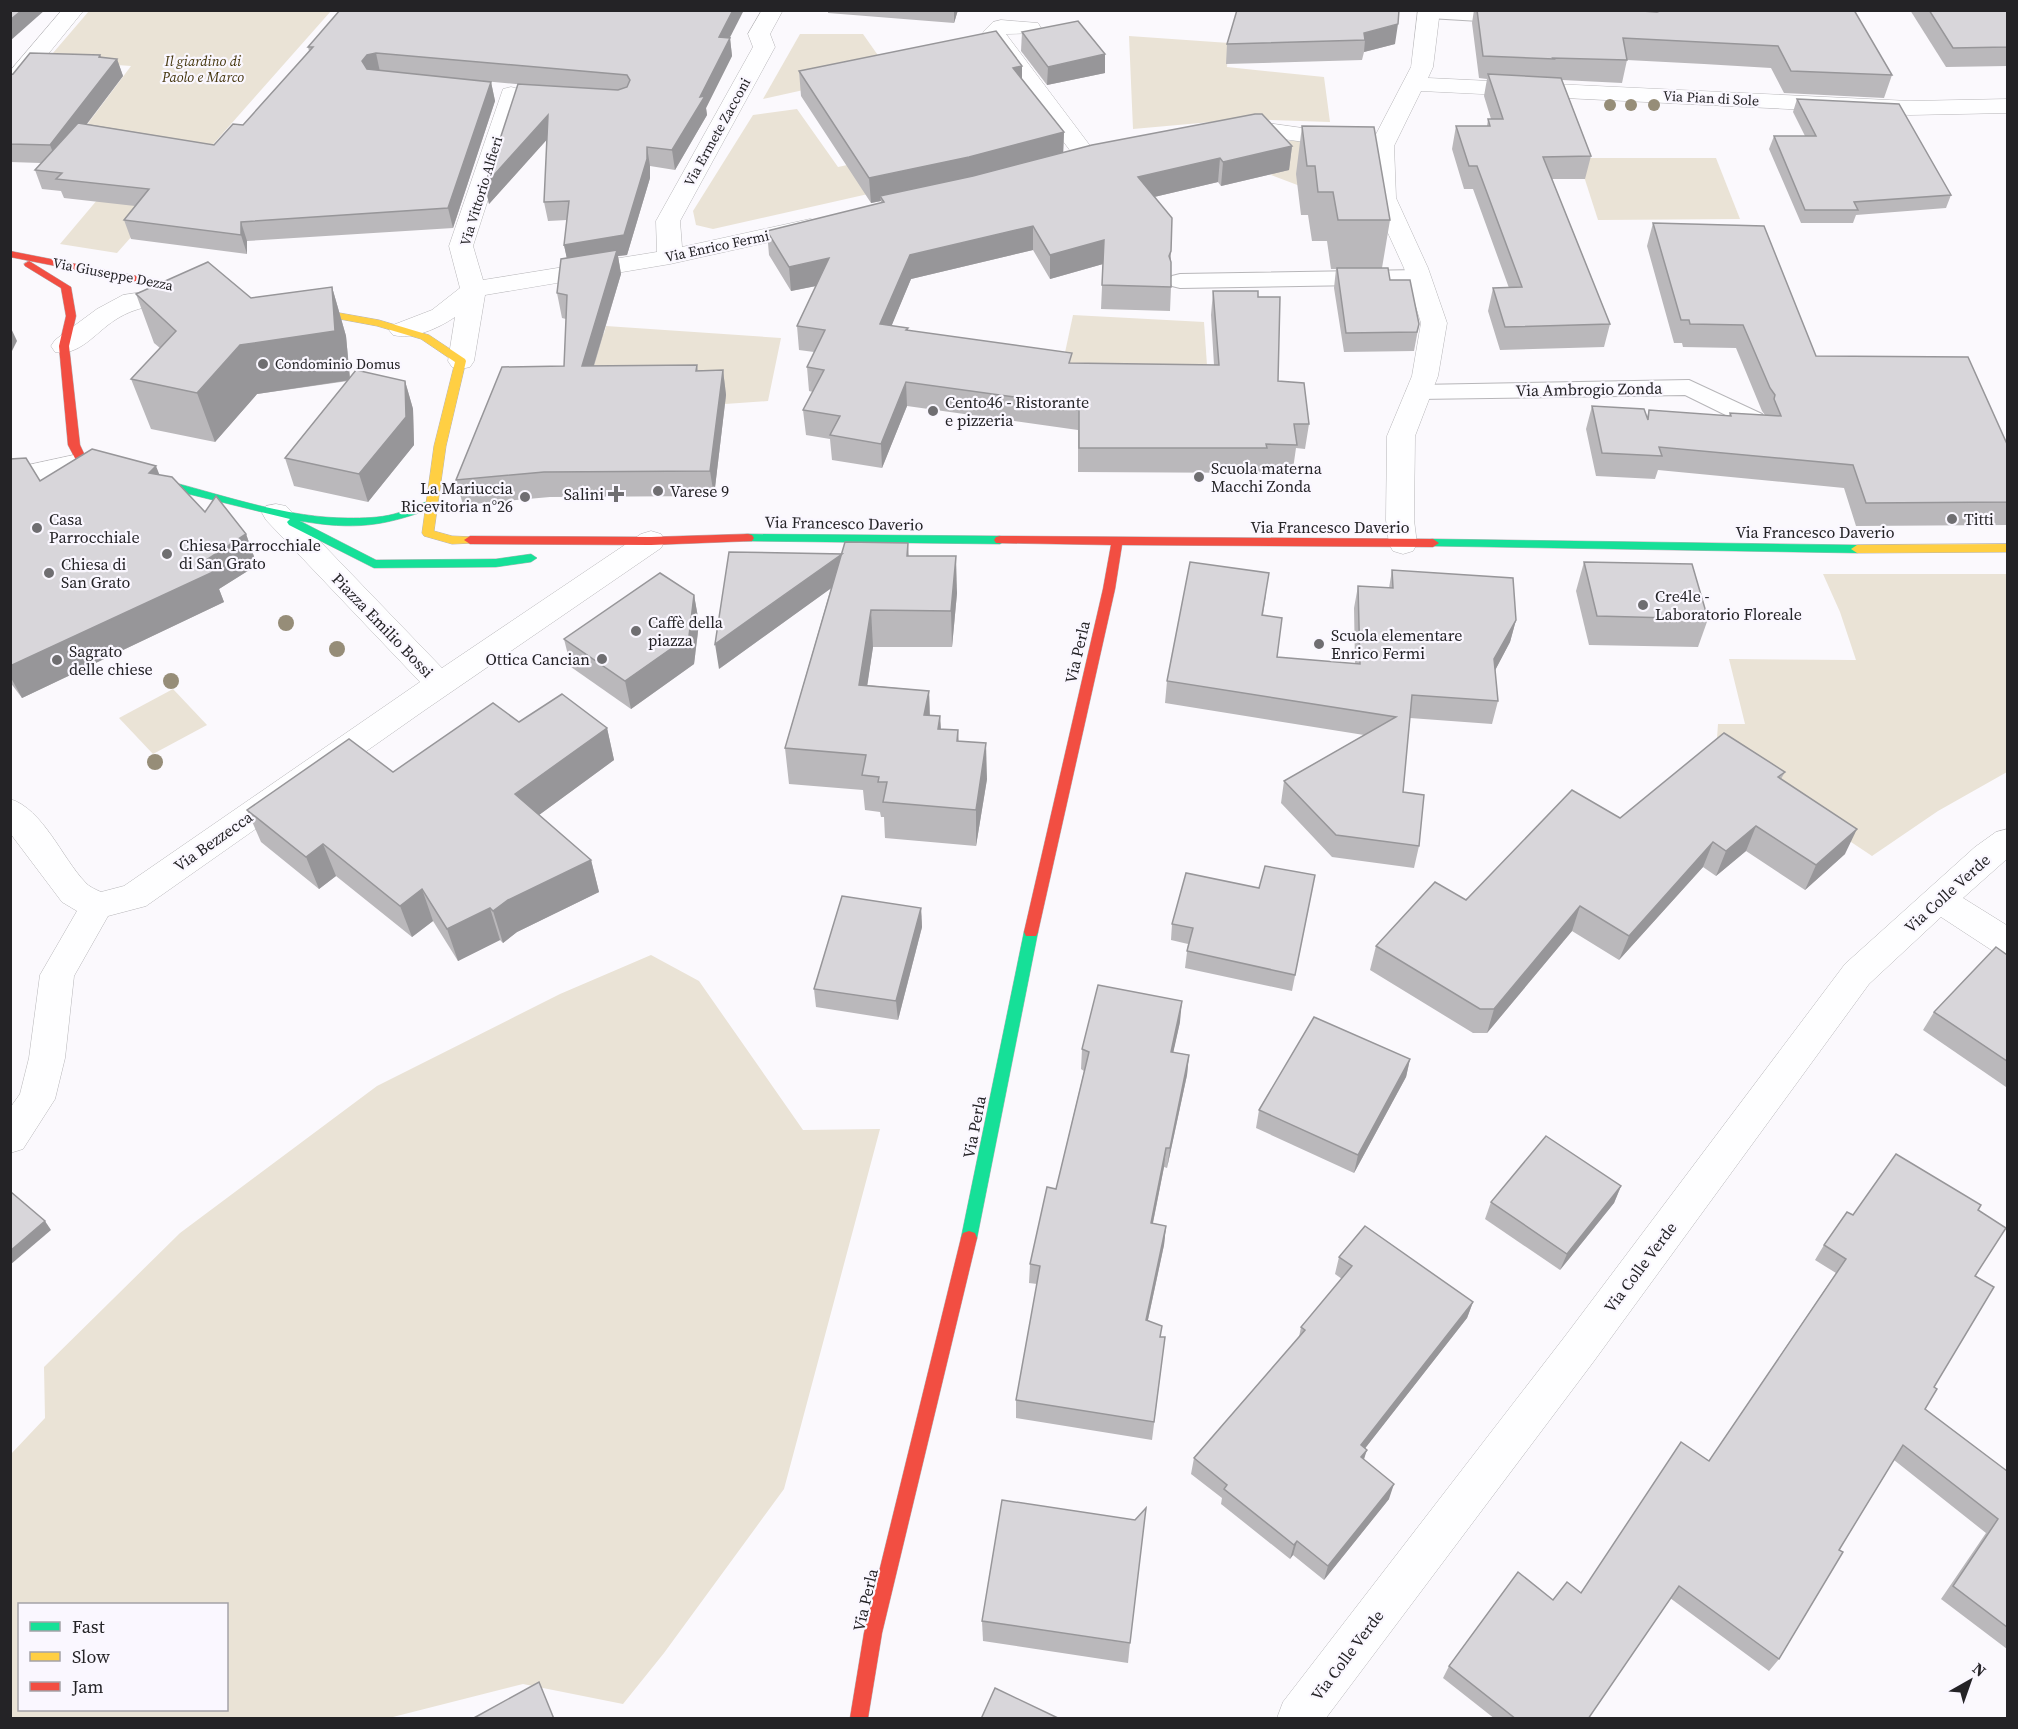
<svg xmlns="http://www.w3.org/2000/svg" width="2018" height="1729" viewBox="0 0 2018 1729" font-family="'Source Serif 4',serif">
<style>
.green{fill:#eae3d6;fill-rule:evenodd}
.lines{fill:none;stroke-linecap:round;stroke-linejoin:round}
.lane-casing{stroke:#b7b6b9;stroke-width:2}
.street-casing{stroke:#b7b6b9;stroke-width:1}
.fast-casing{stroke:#b7b6b9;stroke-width:1}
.slow-casing{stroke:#b7b6b9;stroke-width:1}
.jam-casing{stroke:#b7b6b9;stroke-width:1}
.lane{fill:#fefeff;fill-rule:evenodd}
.street{fill:#fefeff;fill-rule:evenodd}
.fast{fill:#16e098;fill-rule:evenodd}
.slow{fill:#ffcf43;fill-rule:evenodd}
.jam{fill:#f24e42;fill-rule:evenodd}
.tree{fill:#968d78}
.wall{fill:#bab8bb}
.shaded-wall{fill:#979699}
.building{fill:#d8d6da;stroke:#979699;stroke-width:1.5}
.poi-dot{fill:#6f6e71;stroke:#faf7ff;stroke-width:2}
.labels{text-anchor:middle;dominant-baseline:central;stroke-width:4.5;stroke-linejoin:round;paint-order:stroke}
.far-park-label{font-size:14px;font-style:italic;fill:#44350c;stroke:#faf7ff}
.far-street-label{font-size:14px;fill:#242326;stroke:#faf7ff}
.far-poi-label{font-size:14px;fill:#242326;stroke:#faf7ff;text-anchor:start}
.street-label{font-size:16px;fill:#242326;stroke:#faf7ff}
.poi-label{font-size:16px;fill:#242326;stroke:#faf7ff;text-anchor:start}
</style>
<rect width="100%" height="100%" fill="#fbf9fd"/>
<g class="green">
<polygon points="89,11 331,11 117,253 60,244 141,148 74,142 131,66 47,60"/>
<polygon points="800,34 863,34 889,71 763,99"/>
<polygon points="1129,36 1229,43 1227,67 1324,77 1330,122 1245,119 1133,129"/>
<polygon points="797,109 838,167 941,145 961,173 713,229 696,225 693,211 753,115"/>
<polygon points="1296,140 1337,154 1300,186 1271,175 1285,165 1266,145"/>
<polygon points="1578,158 1716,158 1740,219 1598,220"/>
<polygon points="1073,315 1204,322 1208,380 1060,376"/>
<polygon points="606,326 781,338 768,401 725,404 725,395 559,443 596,334 604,334"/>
<polygon points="1823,574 2007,574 2007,772 1938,811 1872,856 1716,752 1718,724 1745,724 1729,659 1856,660 1840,612"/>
<polygon points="173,689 207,725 153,754 119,718"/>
<path d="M651,955L699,981L803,1130L880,1129L784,1489L664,1653L623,1704L523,1684L389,1718H11V1454L45,1418L44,1367L180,1233L377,1086L560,994ZM20,1604H226V1710H20Z"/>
</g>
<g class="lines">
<g class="lane-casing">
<g id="lane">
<polygon points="1420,10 1513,11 1520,13 1523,17 1520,21 1513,23 1429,18 1422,16"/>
<polygon points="1419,270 1427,272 1430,277 1427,282 1419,284 1180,288 1172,286 1169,281 1172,276 1180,274"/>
<polygon points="1689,380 1762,414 1765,419 1762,424 1753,427 1744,424 1685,395 1418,399 1409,397 1406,392 1409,387 1418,385"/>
</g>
</g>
<g class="street-casing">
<g id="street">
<polygon points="62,10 84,10 18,91 10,93 10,71"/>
<path d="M762,10H783L770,34L775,47L680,221L682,247L810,219L819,221L822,226L819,231L670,264L485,295L474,361L470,367L461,369L452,367L448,361L455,317C439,328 413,340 393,335L389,330L393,325L432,310L460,288L449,246L503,89L511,87L519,89L522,94L473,246L483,280L657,252L656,221L753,47L748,34Z"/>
<polygon points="1418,10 1440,10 1433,67 1428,78 1910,101 2008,99 2008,113 1910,115 1421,91 1394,146 1396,198 1428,268 1447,323 1438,376 1415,436 1414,520 1417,544 1413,551 1403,554 1393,551 1389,544 1386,520 1387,436 1412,376 1421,323 1404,268 1372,198 1371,151 1253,135 1235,139 1227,137 1223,132 1227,127 1253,121 1374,138 1411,67"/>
<polygon points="1001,20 1038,23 1041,28 1038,33 1006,34 1097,155 1101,160 1097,165 1089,167 1081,165 987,40 983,32 993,22"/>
<path d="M183,286L192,289L196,294L192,299C164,306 141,303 115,320C96,332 79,357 55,352L51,346L55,340L97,309L123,295Z"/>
<polygon points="83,453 93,456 97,462 93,468 10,487 10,469"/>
<path d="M276,504L286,506L442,668L641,534L651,531L661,534L665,541L661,548L422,712L146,906L108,916L74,976L65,1058L55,1099L23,1149L10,1153V1108L20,1094L29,1058L40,975L77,911L62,902L10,833V799C43,809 62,858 85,882C89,887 95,889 101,892L124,886L420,682L266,520L262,513L266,506Z"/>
<polygon points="2008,829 2008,858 1963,898 2008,926 2008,956 1996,953 1941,917 1869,984 1594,1361 1326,1718 1277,1718 1283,1702 1566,1335 1845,964 1975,847 1996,832"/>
</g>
</g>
<g class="fast-casing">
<g id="fast">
<path d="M172,482C229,497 289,518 348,518C363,518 379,518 394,514C406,511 421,500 433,502V508C382,527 354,530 300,521L376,560L496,559L531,554L537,558L531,562L496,567L374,568L289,525L287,522L290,519L168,489V483Z"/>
<polygon points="748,534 1000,536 1006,540 1000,544 744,541 742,538 744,535"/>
<polygon points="1433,539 1857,545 1863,549 1857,553 1429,546 1427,543 1429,540"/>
<polygon points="1031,927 1036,928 1038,932 977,1238 975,1243 969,1245 963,1243 961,1238 1024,932 1026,928"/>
</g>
</g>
<g class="slow-casing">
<g id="slow">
<polygon points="295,305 379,320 429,335 465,359 466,361 446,446 434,531 452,536 474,537 476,540 474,543 452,544 424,536 422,533 434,446 455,362 421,339 377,326 291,310 290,308"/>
<polygon points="2008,544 2008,552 1857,553 1851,549 1857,545"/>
</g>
</g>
<g class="jam-casing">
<g id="jam">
<polygon points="10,251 203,289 208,292 203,295 10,257"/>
<polygon points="29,261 71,287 76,316 69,346 80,445 87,460 176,483 176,489 168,489 79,465 77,462 68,445 59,346 66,316 61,288 25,266 24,264"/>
<polygon points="748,534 752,535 754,538 752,541 651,545 470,544 464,540 470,536 651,537"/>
<polygon points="1000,536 1433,539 1439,543 1433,547 1122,545 1115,589 1038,932 1036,936 1026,936 1024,932 1103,589 1111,545 996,543 994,540 996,537"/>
<polygon points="969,1231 975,1233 977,1238 882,1633 868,1718 850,1718 864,1633 961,1238 963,1233"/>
</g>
</g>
<use href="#lane" class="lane"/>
<use href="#street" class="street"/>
<use href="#fast" class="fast"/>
<use href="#slow" class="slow"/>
<use href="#jam" class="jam"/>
</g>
<g class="tree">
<circle cx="1610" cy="105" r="6"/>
<circle cx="1631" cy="105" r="6"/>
<circle cx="1654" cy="105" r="6"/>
<circle cx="286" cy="623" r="8"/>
<circle cx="337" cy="649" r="8"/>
<circle cx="171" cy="681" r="8"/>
<circle cx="155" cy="762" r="8"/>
</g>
<g class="wall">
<polygon points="828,10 958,10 954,23 828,13"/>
<polygon points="1237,10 1395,44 1364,52 1362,60 1226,64 1227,44"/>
<polygon points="1474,10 1656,10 1654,12 1892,75 1884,98 1784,93 1771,68 1704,64 1627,60 1622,83 1562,80 1591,156 1585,179 1552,179 1610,324 1604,347 1500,350 1488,311 1493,288 1509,288 1473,189 1464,189 1452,149 1456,126 1487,126 1488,119 1491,119 1484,96 1487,79 1479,78 1472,23"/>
<polygon points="1910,10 2007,10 2007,66 1946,67"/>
<polygon points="1022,32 1105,73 1047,85 1021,51"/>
<polygon points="730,38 732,56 706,108 707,115 675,170 650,166 650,178 627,255 618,256 621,274 594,366 697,365 698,370 723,370 726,395 714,496 550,497 463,505 456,480 564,366 566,319 562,318 557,293 567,258 564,245 567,220 548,221 544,202 547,139 489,204 485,185 536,86 451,78 491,82 495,101 453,228 247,241 247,254 131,239 124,220 135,206 64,198 61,191 42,189 35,170 41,163 10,162 10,75 100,55 101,57 117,59 123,76 87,124 214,145 243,125 309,51 308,47"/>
<polygon points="799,71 1022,79 1064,132 1063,153 1292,146 1289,170 1221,186 1218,182 1154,197 1171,251 1171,287 1170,311 1101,309 1103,264 1050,279 1033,250 911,279 891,326 908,328 908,331 1072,363 1214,365 1211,315 1213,291 1258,297 1278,381 1309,424 1305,449 1296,448 1293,469 1264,468 1264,473 1078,472 1078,430 907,406 882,468 832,460 830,439 806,435 803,410 813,392 809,391 807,367 814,352 799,350 797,326 816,286 791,291 769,255 767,231 881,203 881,201 871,203 801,96"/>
<polygon points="1797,99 1951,195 1946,208 1856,215 1853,223 1801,223 1769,149 1774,136 1805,136 1793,112"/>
<polygon points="1302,126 1390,220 1382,268 1419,324 1414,351 1344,352 1334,288 1336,269 1331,269 1327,241 1312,241 1308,215 1301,215 1296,174"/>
<polygon points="1653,223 1816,356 2007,444 2007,525 1856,526 1844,488 1658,470 1655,479 1596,476 1586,429 1592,406 1647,417 1649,410 1729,416 1730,413 1765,415 1762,411 1736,348 1683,347 1682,343 1674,343 1647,246"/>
<polygon points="332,287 346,336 350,378 405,381 413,409 414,445 368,502 294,486 285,458 348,381 257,394 215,442 151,429 131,379 160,348 154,343 136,294 251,298"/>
<polygon points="10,459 40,481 160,475 205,512 246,534 257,565 219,589 224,602 22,698 10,682"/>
<polygon points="908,543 909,556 957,593 952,647 873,647 867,685 929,691 930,715 940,716 941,729 958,730 959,741 987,779 976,846 885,838 884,817 881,817 880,812 865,810 863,790 789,784 785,748 831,588 719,669 842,554"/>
<polygon points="1584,562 1708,619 1698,647 1589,645 1576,591"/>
<polygon points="1392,570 1516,620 1510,642 1495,670 1498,701 1492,724 1410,718 1403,792 1419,846 1414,868 1332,857 1281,803 1284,781 1364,735 1165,703 1167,681 1266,595 1263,615 1277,657 1355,664 1354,608 1358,586 1389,588"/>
<polygon points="694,595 699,623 694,664 631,709 571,667 564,639"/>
<polygon points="519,722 607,728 614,760 539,815 591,860 599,892 517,932 503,943 500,940 458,961 433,921 412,937 336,876 319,889 261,842 247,810 393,772"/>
<polygon points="1785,772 1781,779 1845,854 1805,890 1746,851 1716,876 1703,867 1619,960 1572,931 1487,1033 1473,1033 1370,970 1376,946 1620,818"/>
<polygon points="1315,875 1292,991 1185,968 1188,944 1171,940 1172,924 1259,888"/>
<polygon points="921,908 922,927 898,1020 816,1007 814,989"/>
<polygon points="2007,955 2007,1086 2006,1087 1923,1030 1934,1012"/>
<polygon points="1180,1022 1173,1052 1189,1055 1187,1075 1167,1168 1164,1167 1153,1223 1166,1226 1164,1245 1148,1320 1161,1337 1165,1337 1152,1440 1016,1418 1016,1400 1037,1284 1029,1283 1030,1264 1056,1189 1084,1071 1081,1069 1082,1049"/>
<polygon points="1410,1059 1406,1077 1354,1173 1256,1128 1259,1110"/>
<polygon points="1621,1186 1614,1203 1560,1270 1485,1219 1491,1202"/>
<polygon points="1978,1210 1975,1276 1925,1409 2007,1471 2007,1649 1941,1599 1986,1533 1894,1460 1839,1550 1779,1659 1769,1671 1670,1598 1588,1719 1495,1719 1443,1678 1449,1666 1553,1600 1581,1593 1709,1461 1836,1273 1815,1260 1824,1245 1853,1215"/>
<polygon points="1339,1257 1473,1302 1467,1318 1365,1448 1364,1460 1389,1499 1324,1580 1293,1555 1290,1559 1221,1504 1222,1498 1191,1474 1194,1458 1299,1337 1301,1327 1342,1279 1335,1274"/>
<polygon points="982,1621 1130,1643 1128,1663 983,1641"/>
</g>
<g class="shaded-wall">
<polygon points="22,10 45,10 10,41 10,20"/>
<polygon points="733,10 744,10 721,55 719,37"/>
<polygon points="954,10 958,10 954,23"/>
<polygon points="1398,24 1395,44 1364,52 1365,40 1364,33"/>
<polygon points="730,38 732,56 706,108 707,115 675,170 672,150"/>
<polygon points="376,53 380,72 367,80 362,61 367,55"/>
<polygon points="1105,54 1105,73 1047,85 1048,67"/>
<polygon points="100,55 106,72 117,59 123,76 57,163 50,145"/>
<polygon points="1022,66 1022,91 1013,68"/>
<polygon points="491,82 495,101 453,228 448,208"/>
<polygon points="548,115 552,134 489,204 485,185"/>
<polygon points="1064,132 1063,157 880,196 881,201 871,203 869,178"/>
<polygon points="1292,146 1289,170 1221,186 1223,162"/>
<polygon points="647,147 650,166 650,178 627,255 618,256 621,274 586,391 582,366 568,264 564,245"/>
<polygon points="1220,158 1218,182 1137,201 1138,177"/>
<polygon points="241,222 247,241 247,254 241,235"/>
<polygon points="1033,226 1033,250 911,279 882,349 880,324 910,255"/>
<polygon points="1104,240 1103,264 1050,279 1050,255"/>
<polygon points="829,258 831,283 791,291 789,267"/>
<polygon points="332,287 346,336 350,380 257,394 215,442 197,393 240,345"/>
<polygon points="10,326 17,341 10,355"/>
<polygon points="723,370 726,395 714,496 710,471"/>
<polygon points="405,381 413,409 414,445 368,502 359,474"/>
<polygon points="906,382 907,406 882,468 881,444"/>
<polygon points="156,466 168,496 149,473"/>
<polygon points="246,534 257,565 219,589 224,602 22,698 10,676 10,666 203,562"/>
<polygon points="842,554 844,579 719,669 715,644"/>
<polygon points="956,556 957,593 952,647 951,611"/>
<polygon points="694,595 699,623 694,664 631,709 625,681"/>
<polygon points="871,610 873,647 862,721 859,685"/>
<polygon points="1516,620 1510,642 1489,682 1494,659"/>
<polygon points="929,691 930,727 924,715"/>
<polygon points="940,716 942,752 938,729"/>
<polygon points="607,728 614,760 524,826 515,794"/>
<polygon points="986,743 987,779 976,846 976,810"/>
<polygon points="1756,826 1746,851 1716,876 1726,851"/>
<polygon points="1857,829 1845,854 1805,890 1816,865"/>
<polygon points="1713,842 1703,867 1619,960 1629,936"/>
<polygon points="323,844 336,876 319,889 306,857"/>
<polygon points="591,860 599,892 517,932 503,943 493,911 508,900"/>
<polygon points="422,889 433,921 412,937 400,906"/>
<polygon points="1580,906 1572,931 1487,1033 1494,1009"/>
<polygon points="490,908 500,940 458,961 447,929"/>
<polygon points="921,908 922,927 898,1020 896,1001"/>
<polygon points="1182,1001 1180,1022 1169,1072 1171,1052"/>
<polygon points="1189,1055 1187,1075 1167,1168 1170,1148"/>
<polygon points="1410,1059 1406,1077 1354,1173 1358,1155"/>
<polygon points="1166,1148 1164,1167 1149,1242 1151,1223"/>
<polygon points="1621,1186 1614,1203 1560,1270 1567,1254"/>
<polygon points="45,1221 51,1230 10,1265 10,1251"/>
<polygon points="1166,1226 1164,1245 1144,1338 1146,1320"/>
<polygon points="1473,1302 1467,1318 1356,1460 1361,1445"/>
<polygon points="1367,1450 1362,1465 1361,1457"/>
<polygon points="1394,1484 1389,1499 1324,1580 1328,1566"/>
<polygon points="1297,1541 1293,1555 1290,1559 1294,1545"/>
</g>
<g class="building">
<polygon points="10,10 22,10 10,20"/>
<polygon points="340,10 733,10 719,37 730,38 700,97 705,96 672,150 647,147 647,159 624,235 564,245 569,201 544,202 548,115 485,185 518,84 618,90 627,87 630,80 627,75 376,53 367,55 362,61 367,69 491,82 448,208 241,222 241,235 124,220 149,189 56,179 62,173 35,170 78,123 214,145 233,124 243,125 313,47 308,47"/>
<polygon points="1237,10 1399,10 1398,24 1364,33 1365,40 1227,44"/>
<polygon points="1477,10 1626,10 1657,12 1664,10 1854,10 1892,75 1791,71 1778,46 1623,38 1627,60 1553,58 1554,59 1483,56"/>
<polygon points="1929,10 2007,10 2007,47 1953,48"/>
<polygon points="1078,21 1105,54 1048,67 1022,32"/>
<polygon points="996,31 1022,66 1013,68 1064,132 969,157 869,178 799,71"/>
<polygon points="30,53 100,55 99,57 117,59 50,145 10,144 10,75 13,74"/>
<polygon points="1488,74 1561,78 1591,156 1543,157 1610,324 1505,327 1493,288 1522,287 1477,166 1469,166 1456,126 1490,126 1488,119 1503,119"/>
<polygon points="1797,99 1899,104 1951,195 1854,202 1858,210 1805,210 1774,136 1816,136"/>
<polygon points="1255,114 1262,114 1292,146 1223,162 1220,158 1138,177 1172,218 1171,251 1169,256 1171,262 1171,287 1102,285 1104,240 1050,255 1033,226 910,255 880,324 908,328 906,330 1072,353 1069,363 1219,365 1213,291 1258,291 1258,297 1280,297 1278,381 1304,383 1309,424 1294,424 1297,445 1266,444 1267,448 1079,448 1079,406 906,382 881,444 830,435 840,416 803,410 824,370 807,367 825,330 797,326 829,258 789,267 767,231 884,202 880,196 973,176 1092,145"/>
<polygon points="1302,126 1374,127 1390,220 1338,220 1333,192 1318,192 1315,166 1307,166"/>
<polygon points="1653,223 1764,226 1816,356 1968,357 2007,444 2007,502 1866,503 1853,465 1659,447 1662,456 1602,453 1592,406 1644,409 1648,420 1649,410 1731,416 1730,413 1781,416 1774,399 1775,395 1770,388 1743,325 1690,324 1689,320 1681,320"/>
<polygon points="617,250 582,366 697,365 696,371 723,370 710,471 544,472 456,480 502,367 564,366 567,295 557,293 561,259"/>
<polygon points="208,262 251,298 332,287 335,331 240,345 197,393 131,379 176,331 136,294"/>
<polygon points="1337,268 1388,268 1390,280 1410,280 1419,324 1417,332 1346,333"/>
<polygon points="356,370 405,381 406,417 359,474 285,458"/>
<polygon points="92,449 156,466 149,473 172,477 205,512 216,496 246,534 203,562 213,572 10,666 10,459 26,458 40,481"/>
<polygon points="845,542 908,543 907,556 956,556 951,611 871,610 859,685 929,691 924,715 940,716 938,729 958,730 957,741 986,743 976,810 883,802 887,782 878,782 879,777 862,775 866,755 785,748"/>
<polygon points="729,552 842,554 715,644"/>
<polygon points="1190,562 1269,573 1262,615 1282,618 1277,657 1360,664 1358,586 1393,588 1392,570 1513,578 1516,620 1494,659 1498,701 1412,695 1403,792 1424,795 1419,846 1336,835 1284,781 1396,717 1167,681"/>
<polygon points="1584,562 1692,564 1708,619 1597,616"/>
<polygon points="660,573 694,595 689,636 625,681 564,639"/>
<polygon points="562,694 607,728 515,794 591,860 508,900 493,911 490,908 447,929 422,889 400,906 323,844 306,857 247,810 349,739 393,772 493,703 519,722"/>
<polygon points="1724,733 1785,772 1778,777 1857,829 1816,865 1756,826 1726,851 1713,842 1629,936 1580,906 1494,1009 1480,1009 1376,946 1435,882 1466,900 1572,790 1620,818"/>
<polygon points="1265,866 1315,875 1295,975 1187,951 1193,928 1172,924 1186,873 1259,888"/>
<polygon points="842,896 921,908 896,1001 814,989"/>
<polygon points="1996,947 2007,955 2007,1061 1934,1012"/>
<polygon points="1098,985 1182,1001 1171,1052 1189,1055 1170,1148 1166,1148 1151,1223 1166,1226 1146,1320 1162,1326 1160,1337 1165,1337 1154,1422 1016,1400 1040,1266 1030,1264 1047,1187 1056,1189 1089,1052 1082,1049"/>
<polygon points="1314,1017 1410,1059 1358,1155 1259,1110"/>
<polygon points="1546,1136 1621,1186 1567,1254 1491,1202"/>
<polygon points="1896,1154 1981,1205 1978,1210 2006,1228 1975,1276 1994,1287 1934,1387 1937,1389 1925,1409 2007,1471 2007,1627 1953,1586 1998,1519 1903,1445 1839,1550 1843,1552 1779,1659 1679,1586 1588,1719 1516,1719 1449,1666 1518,1572 1553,1600 1567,1582 1581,1593 1681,1442 1709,1461 1846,1259 1824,1245 1847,1212 1853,1215"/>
<polygon points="11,1192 45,1221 10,1251 10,1192"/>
<polygon points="1365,1226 1473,1302 1361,1445 1367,1450 1361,1457 1394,1484 1328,1566 1297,1541 1294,1545 1224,1489 1227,1485 1194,1458 1305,1330 1301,1327 1352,1266 1339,1257"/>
<polygon points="1002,1500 1135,1520 1146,1508 1130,1643 982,1621"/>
<polygon points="539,1682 554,1719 472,1719"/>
<polygon points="995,1688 1060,1719 981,1719"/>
</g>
<g class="poi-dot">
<circle cx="263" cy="364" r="6"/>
<circle cx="933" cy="411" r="6"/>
<circle cx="1199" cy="477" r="6"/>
<circle cx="658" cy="491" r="6"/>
<path d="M613 485h6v6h6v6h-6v6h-6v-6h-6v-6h6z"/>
<circle cx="525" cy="497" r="6"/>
<circle cx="1952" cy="519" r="6"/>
<circle cx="37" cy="528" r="6"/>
<circle cx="167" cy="554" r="6"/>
<circle cx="49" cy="573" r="6"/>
<circle cx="1643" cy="605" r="6"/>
<circle cx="636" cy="631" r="6"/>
<circle cx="1319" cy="644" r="6"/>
<circle cx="602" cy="659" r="6"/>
<circle cx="57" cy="660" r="6"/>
</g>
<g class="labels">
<g class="far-park-label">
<text x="203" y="61">Il giardino di<tspan x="203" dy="16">Paolo e Marco</tspan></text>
</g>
<g class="far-street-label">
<text transform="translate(1711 98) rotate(3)">Via Pian di Sole</text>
<text transform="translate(717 132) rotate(-61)">Via Ermete Zacconi</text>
<text transform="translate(481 191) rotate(-73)">Via Vittorio Alfieri</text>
<text transform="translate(717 246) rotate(-12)">Via Enrico Fermi</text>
<text transform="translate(113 274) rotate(11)">Via Giuseppe Dezza</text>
</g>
<g class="far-poi-label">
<text x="275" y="364">Condominio Domus</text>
</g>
<g class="street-label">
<text transform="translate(1589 389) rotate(-1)">Via Ambrogio Zonda</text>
<text transform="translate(844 523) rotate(1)">Via Francesco Daverio</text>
<text x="1330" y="527">Via Francesco Daverio</text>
<text x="1815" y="532">Via Francesco Daverio</text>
<text transform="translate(383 625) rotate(46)">Piazza Emilio Bossi</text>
<text transform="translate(1077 652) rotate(-77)">Via Perla</text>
<text transform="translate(213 841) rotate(-35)">Via Bezzecca</text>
<text transform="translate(1947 893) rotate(-42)">Via Colle Verde</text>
<text transform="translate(974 1127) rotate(-79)">Via Perla</text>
<text transform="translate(1640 1267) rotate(-53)">Via Colle Verde</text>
<text transform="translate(865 1600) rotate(-77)">Via Perla</text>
<text transform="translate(1347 1655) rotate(-53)">Via Colle Verde</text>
</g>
<g class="poi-label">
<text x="945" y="402">Cento46 - Ristorante<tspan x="945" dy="18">e pizzeria</tspan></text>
<text x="1211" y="468">Scuola materna<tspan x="1211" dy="18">Macchi Zonda</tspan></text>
<text x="513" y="488" text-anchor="end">La Mariuccia<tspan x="513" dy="18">Ricevitoria n°26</tspan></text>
<text x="670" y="491">Varese 9</text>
<text x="604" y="494" text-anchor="end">Salini</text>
<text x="49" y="519">Casa<tspan x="49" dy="18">Parrocchiale</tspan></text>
<text x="1964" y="519">Titti</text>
<text x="179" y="545">Chiesa Parrocchiale<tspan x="179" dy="18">di San Grato</tspan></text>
<text x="61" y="564">Chiesa di<tspan x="61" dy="18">San Grato</tspan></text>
<text x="1655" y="596">Cre4le -<tspan x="1655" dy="18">Laboratorio Floreale</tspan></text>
<text x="648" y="622">Caffè della<tspan x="648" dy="18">piazza</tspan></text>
<text x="1331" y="635">Scuola elementare<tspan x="1331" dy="18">Enrico Fermi</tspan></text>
<text x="69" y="651">Sagrato<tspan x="69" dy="18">delle chiese</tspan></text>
<text x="590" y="659" text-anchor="end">Ottica Cancian</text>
</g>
</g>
<rect width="2018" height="1729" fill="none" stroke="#242326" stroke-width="24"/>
<rect x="18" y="1603" width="210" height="108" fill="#faf7ff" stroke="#a4a2a8" stroke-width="1.5"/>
<rect x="30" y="1622" width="30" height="9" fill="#16e098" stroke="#a4a2a8" stroke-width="1.5"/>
<text x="72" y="1633" font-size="18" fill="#242326">Fast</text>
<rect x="30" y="1652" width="30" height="9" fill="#ffcf43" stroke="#a4a2a8" stroke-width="1.5"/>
<text x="72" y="1663" font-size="18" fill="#242326">Slow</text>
<rect x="30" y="1682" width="30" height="9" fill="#f24e42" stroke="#a4a2a8" stroke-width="1.5"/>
<text x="72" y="1693" font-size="18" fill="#242326">Jam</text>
<g transform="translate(1970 1681) rotate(40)" stroke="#faf7ff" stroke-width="4.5" paint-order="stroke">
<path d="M0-4.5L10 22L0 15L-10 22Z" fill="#242326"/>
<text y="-9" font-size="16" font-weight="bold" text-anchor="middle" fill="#242326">N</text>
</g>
</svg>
